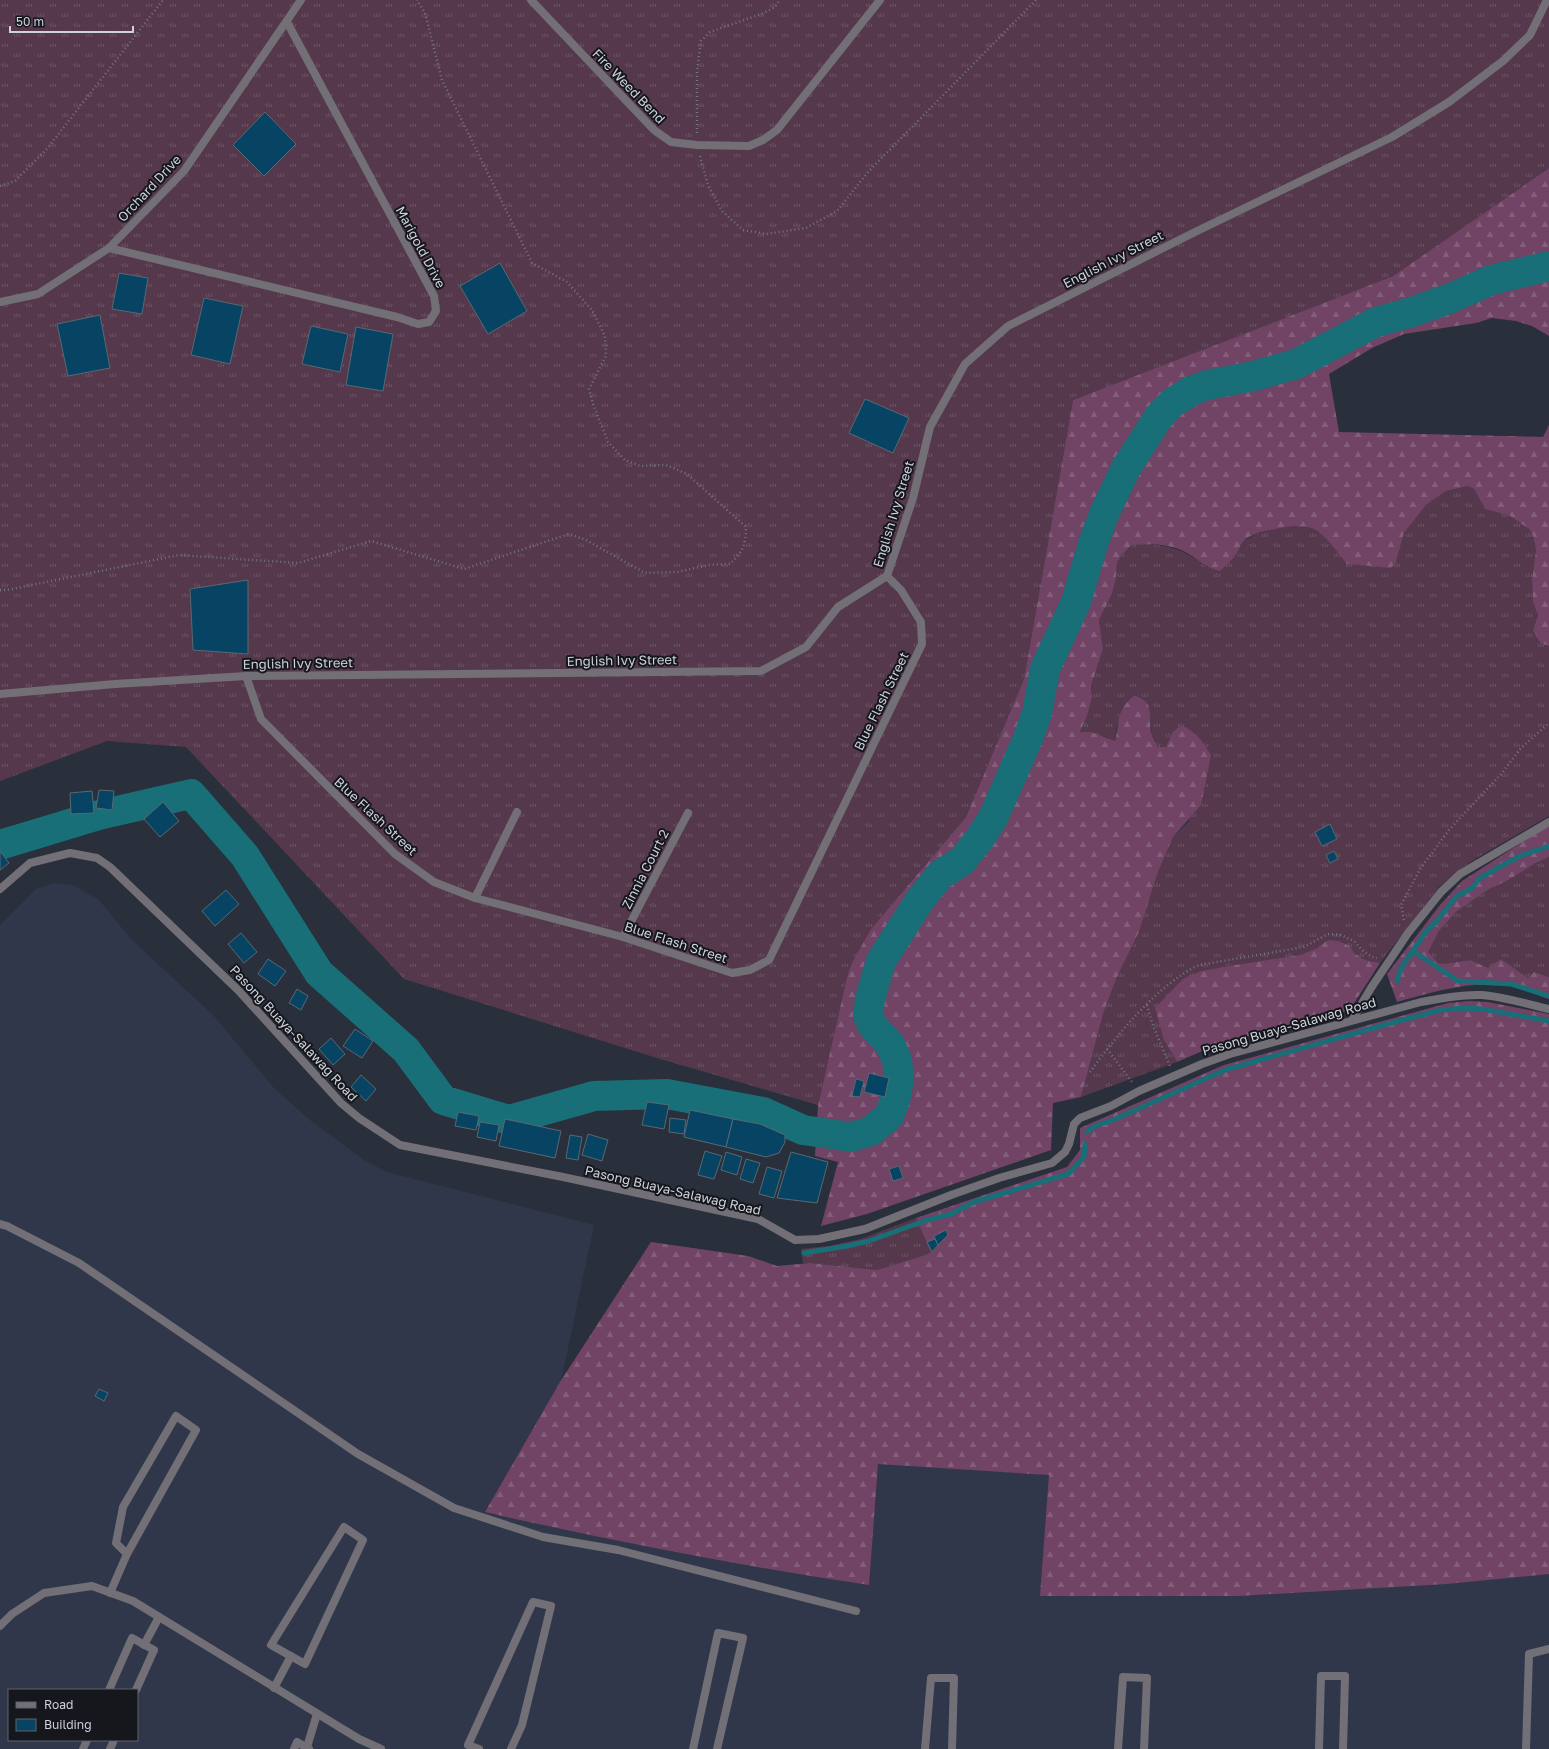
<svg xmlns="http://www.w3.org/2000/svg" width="1549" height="1749" viewBox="0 0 1549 1749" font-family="'Golos Text',sans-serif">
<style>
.built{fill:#31374a;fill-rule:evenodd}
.grass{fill:url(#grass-tufts)}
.forest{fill:url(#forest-firs)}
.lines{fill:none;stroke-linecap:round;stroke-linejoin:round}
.stream{stroke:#196f77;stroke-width:5}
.river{stroke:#196f77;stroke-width:30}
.building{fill:#074463;stroke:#596872}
.path{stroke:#717580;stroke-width:2.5;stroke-dasharray:1 3;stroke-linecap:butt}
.minor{stroke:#726f76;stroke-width:8}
.tertiary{stroke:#726f76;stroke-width:8}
.labels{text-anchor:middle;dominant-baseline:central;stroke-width:4;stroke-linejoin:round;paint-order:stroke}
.street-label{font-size:13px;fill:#cfd2db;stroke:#15171d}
</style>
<defs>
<pattern id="grass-tufts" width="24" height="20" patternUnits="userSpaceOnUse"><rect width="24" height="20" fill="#56384d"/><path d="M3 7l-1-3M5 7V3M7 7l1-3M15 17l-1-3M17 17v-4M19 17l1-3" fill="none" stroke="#6d5466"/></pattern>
<pattern id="forest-firs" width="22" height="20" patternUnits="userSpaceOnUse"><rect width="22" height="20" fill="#714364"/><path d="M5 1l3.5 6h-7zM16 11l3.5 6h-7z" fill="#845d7a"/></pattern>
</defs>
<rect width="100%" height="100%" fill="#2a2f3c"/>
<path class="built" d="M54,883L73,885L99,900L131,939L214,1016L274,1088L311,1121L364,1160L387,1172L594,1225L561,1381L651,1242L748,1256L777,1266L810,1263L1549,1051V1749H0V925L36,889ZM9,1690H137V1740H9Z"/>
<g class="grass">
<polygon points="0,0 1549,0 1549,168 1393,276 1073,400 1024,679 966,817 871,929 847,977 818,1105 657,1058 404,979 186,747 107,741 0,781"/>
<path d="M1468,486L1474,489L1485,509L1510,516L1529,529L1533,536L1536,550L1532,579L1533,602L1538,615L1533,630L1540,643L1549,646V816L1475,859L1456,872L1439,887L1380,963L1365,960L1355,954L1350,946L1328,940L1317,948L1300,955L1228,966L1201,971L1164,1040L1177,1062L1081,1097L1104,1011L1117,977L1139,932L1158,872L1173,837L1189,821L1172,733L1166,747H1158L1152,735L1149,706L1117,725L1115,741L1103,736L1080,732L1087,716L1092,698L1091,686L1103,649L1099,620L1112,594L1116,579L1117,563L1121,556L1133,545C1167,544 1179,547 1207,567L1235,555L1243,542L1255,534L1291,525L1307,526L1324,535L1347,564L1396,562L1404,533L1426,505L1446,491Z"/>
<polygon points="1549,857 1549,977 1534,972 1528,978 1501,959 1488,969 1470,960 1445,964 1438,963 1427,952 1439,931 1456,912 1489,889 1505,882 1536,863"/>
<polygon points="916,1218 932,1252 929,1254 877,1270 810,1263 803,1263 801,1249 829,1246 861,1239"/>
</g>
<g class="forest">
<path d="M1549,168V336L1532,326L1516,321L1492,318L1476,323L1404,334L1372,348L1329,374L1339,432L1543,437L1549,425V646L1540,643L1533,630L1538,615L1533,602L1532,579L1536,550L1533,536L1529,529L1510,516L1485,509L1474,489L1468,486L1446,491L1426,505L1404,533L1396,562L1391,568L1347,564C1320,530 1316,519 1271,530C1261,532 1250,534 1243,542C1240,545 1239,550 1237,553C1232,560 1226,566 1220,571C1202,566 1201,561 1187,553C1170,543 1151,544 1132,545L1121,556L1117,563L1116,579L1112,594L1099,620L1103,649L1091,686L1092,698L1087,716L1080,732H1091L1115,741C1120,722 1116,710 1134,696C1157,701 1147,718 1152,735C1153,739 1156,743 1158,747H1166L1172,733L1181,725C1197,732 1202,741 1211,755L1201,805L1173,837L1158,872L1139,932L1117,977L1104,1011L1081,1097L1053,1103L1051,1150L867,1214L821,1226L838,1162L815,1156L818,1105L847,977L852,963L871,929L966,817L1024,679L1073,400L1393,276Z"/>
<path d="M1549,825V857L1536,863L1505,882L1489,889L1456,912L1439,931L1428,952L1438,963L1444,964L1470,960L1488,968L1501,959L1528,978L1534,972L1549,977V999C1535,995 1520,986 1505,985C1468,981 1432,992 1397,1002L1387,974L1440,905L1462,881Z"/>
<polygon points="1328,940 1338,941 1350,946 1355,954 1365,960 1380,963 1349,1011 1310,1018 1261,1033 1216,1045 1177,1062 1164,1040 1155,1008 1183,979 1201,971 1228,966 1300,955 1317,948"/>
<path d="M1469,1001L1488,1002L1549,1014V1574L1446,1584L1238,1596H1040L1049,1475L878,1464L869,1585C740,1566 612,1541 485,1512L560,1382L651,1242L748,1256L777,1266L810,1263L877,1270L929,1254L931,1252L916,1218L1067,1167L1080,1150V1128L1224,1065L1448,1003Z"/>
</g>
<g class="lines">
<g class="stream">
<polyline points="1413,951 1458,981 1511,984 1549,996"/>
<polyline points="1397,981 1401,968 1410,955 1427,930 1435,923 1457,896 1471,889 1480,878 1499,867 1522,855 1549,846"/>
<polyline points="1087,1132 1095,1126 1113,1120 1225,1070 1384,1025 1441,1010 1465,1008 1482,1009 1549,1021"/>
<polyline points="804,1253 847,1246 869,1241 927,1220 951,1214 974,1202 1068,1174 1084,1157 1085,1144"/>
</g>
<polyline class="river" points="0,845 99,815 191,794 245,856 319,973 406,1050 443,1100 509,1120 594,1096 667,1094 763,1112 803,1130 851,1137 871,1131 889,1116 896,1097 899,1078 897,1060 890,1044 872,1025 868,1016 870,999 881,961 920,900 940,875 962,861 981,837 994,816 1029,736 1037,713 1045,669 1076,602 1093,544 1104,514 1126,468 1158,418 1172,403 1191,391 1207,385 1254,376 1296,364 1376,322 1409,313 1451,298 1491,280 1549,266"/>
</g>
<g class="building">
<polygon points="265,112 296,144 264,176 233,145"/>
<polygon points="500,263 527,311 488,334 460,286"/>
<polygon points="119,273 148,278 142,314 112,309"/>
<polygon points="204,298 243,306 230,364 191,355"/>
<polygon points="100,315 110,368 68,376 57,324"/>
<polygon points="311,326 348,334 340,372 302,364"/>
<polygon points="356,327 393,334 383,391 346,385"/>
<polygon points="865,399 909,418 893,453 849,433"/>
<polygon points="248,580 248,654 193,650 190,589"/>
<polygon points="99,790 114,791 112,810 96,808"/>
<polygon points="92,791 94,813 71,814 70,793"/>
<polygon points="163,802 179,821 160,837 144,819"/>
<polygon points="1330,824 1337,839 1322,846 1315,832"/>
<polygon points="0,851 9,863 0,870"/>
<polygon points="1334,851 1338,859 1330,863 1326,855"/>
<polygon points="226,890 239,904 215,926 202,911"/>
<polygon points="241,933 257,952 244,963 228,944"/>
<polygon points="268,959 286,971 275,986 258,974"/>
<polygon points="297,989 308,996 301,1010 289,1003"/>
<polygon points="355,1029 373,1041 362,1058 343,1046"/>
<polygon points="331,1038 345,1054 333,1065 319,1049"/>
<polygon points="869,1073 889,1078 885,1097 864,1092"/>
<polygon points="361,1075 376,1089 366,1101 351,1087"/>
<polygon points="856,1079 864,1081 860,1097 852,1096"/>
<polygon points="647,1102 669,1105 664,1129 642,1125"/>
<polygon points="690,1110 733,1119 726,1147 684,1137"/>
<polygon points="458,1112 479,1116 476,1130 455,1126"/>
<polygon points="670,1118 686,1120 684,1134 669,1132"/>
<polygon points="505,1119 561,1131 555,1158 499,1146"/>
<polygon points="733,1119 760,1124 785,1135 785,1142 779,1153 766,1157 726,1147"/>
<polygon points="480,1122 499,1125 496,1141 477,1137"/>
<polygon points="588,1134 608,1140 602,1161 582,1155"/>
<polygon points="570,1135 582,1137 578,1160 566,1158"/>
<polygon points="705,1151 722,1156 714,1179 698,1175"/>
<polygon points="726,1152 742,1157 737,1175 721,1170"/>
<polygon points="791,1152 828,1162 817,1203 777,1198"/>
<polygon points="746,1159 760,1163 753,1183 740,1179"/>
<polygon points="899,1166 903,1178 893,1181 889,1169"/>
<polygon points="767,1167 782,1171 774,1198 759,1194"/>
<polygon points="946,1230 948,1235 938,1245 934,1236"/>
<polygon points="935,1239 938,1245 932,1252 927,1242"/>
<polygon points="99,1389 108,1393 104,1401 95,1396"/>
</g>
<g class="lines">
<g class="path">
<polyline points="697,133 697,71 701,41 710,32 764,13 775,7 780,0"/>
<polyline points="700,156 708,185 722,211 743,230 766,234 806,228 837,211 869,171 1036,0"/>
<polyline points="0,186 15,181 46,150 163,0"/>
<path d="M0,590H7L179,555L298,563L371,541L464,569L569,534L586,540L645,573L677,572L709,565L730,564C743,551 746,544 746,527L687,474L666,465L640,466L625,460L608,442L593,404L589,389L606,356L605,336L592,310L567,282L532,263L442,80L425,13L417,0"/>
<polyline points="1404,920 1401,905 1420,869 1449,830 1502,773 1521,748 1549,723"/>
<polyline points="1147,1005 1152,1023 1170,1066"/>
<polyline points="1107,1049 1132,1082"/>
<path d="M1090,1072C1117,1035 1158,984 1199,965L1304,947L1328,934L1341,935L1354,941L1362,950L1372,957L1377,958"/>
</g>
<g class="minor">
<polyline points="531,0 654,130 671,142 697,145 749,146 763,140 777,130 880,0"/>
<polyline points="109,248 397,317 418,324 429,322 436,311 434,296 287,22"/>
<polyline points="246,676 261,719 395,854 434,882 475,898 623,937 732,973 750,970 769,960 922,644 921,622 901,590 887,576"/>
<polyline points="0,694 115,684 246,676 761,671 806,647 838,607 887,576 913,498 930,427 965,364 1008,326 1195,232 1392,137 1449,102 1503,61 1530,35 1547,0"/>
<polyline points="475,898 517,812"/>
<polyline points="623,937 688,813"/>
<polyline points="1352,1020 1371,988 1408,933 1441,892 1460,874 1549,822"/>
<polyline points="0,1224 7,1226 79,1263 358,1454 454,1508 543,1537 618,1550 856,1611"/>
<polygon points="344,1527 363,1540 305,1664 271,1645"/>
<polyline points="110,1593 127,1554 196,1430 176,1416 123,1507 116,1543 127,1554"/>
<polyline points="0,1626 12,1614 44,1593 92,1586 133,1601 359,1739 381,1749"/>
<polyline points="144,1645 159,1617"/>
<polyline points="274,1688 291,1656"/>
<polyline points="109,1690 132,1638 154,1650 136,1690"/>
<polyline points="307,1747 317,1714"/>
<polyline points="83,1749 87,1740"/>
<polyline points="110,1749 114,1740"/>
<polyline points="294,1749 297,1742 309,1749"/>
<polyline points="479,1749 468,1745 533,1602 551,1606 522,1725 511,1749"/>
<polyline points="693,1749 718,1633 743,1638 717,1749"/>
<polyline points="925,1749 931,1678 954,1678 952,1749"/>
<polyline points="1118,1749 1123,1677 1147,1678 1144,1749"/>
<polyline points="1319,1749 1321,1676 1345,1676 1343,1749"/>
<polyline points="1526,1749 1529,1654 1549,1649"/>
</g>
<g class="tertiary">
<polyline points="0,302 38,294 109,248 184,171 301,0"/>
<path d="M0,889L30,863L70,853L97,858L110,867L238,990L341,1103L359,1118L400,1145L563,1177L758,1219L795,1240L819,1239L865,1229L951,1195L999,1178L1052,1163L1065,1152L1069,1144L1074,1124L1080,1118L1111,1106L1139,1091L1202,1064L1230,1054L1421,1002C1441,998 1462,994 1482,995C1505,997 1527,1004 1549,1009"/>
</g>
</g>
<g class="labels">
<g class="street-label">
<text transform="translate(629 86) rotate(46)">Fire Weed Bend</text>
<text transform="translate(149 188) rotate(-47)">Orchard Drive</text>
<text transform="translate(421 247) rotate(62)">Marigold Drive</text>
<text transform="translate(1113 259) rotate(-27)">English Ivy Street</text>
<text transform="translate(893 514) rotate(-73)">English Ivy Street</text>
<text transform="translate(622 660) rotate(-1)">English Ivy Street</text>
<text transform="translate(298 663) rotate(-1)">English Ivy Street</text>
<text transform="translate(881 701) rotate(-64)">Blue Flash Street</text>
<text transform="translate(376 816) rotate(43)">Blue Flash Street</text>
<text transform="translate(645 869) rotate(-63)">Zinnia Court 2</text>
<text transform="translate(676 942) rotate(18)">Blue Flash Street</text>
<text transform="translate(1289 1026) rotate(-16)">Pasong Buaya-Salawag Road</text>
<text transform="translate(294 1033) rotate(47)">Pasong Buaya-Salawag Road</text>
<text transform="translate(673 1190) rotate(13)">Pasong Buaya-Salawag Road</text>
</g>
</g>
<rect x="8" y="1689" width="130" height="52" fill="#15171d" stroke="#5f6269"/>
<rect x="16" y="1702" width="20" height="6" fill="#726f76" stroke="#5f6269"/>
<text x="44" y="1709" font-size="12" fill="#cfd2db">Road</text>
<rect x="16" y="1719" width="20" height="12" fill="#074463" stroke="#5f6269"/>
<text x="44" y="1729" font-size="12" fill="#cfd2db">Building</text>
<path d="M10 26v6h123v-6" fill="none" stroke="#cfd2db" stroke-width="2"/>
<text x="16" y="26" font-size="12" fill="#cfd2db" stroke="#15171d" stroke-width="3" paint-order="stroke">50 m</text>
</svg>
